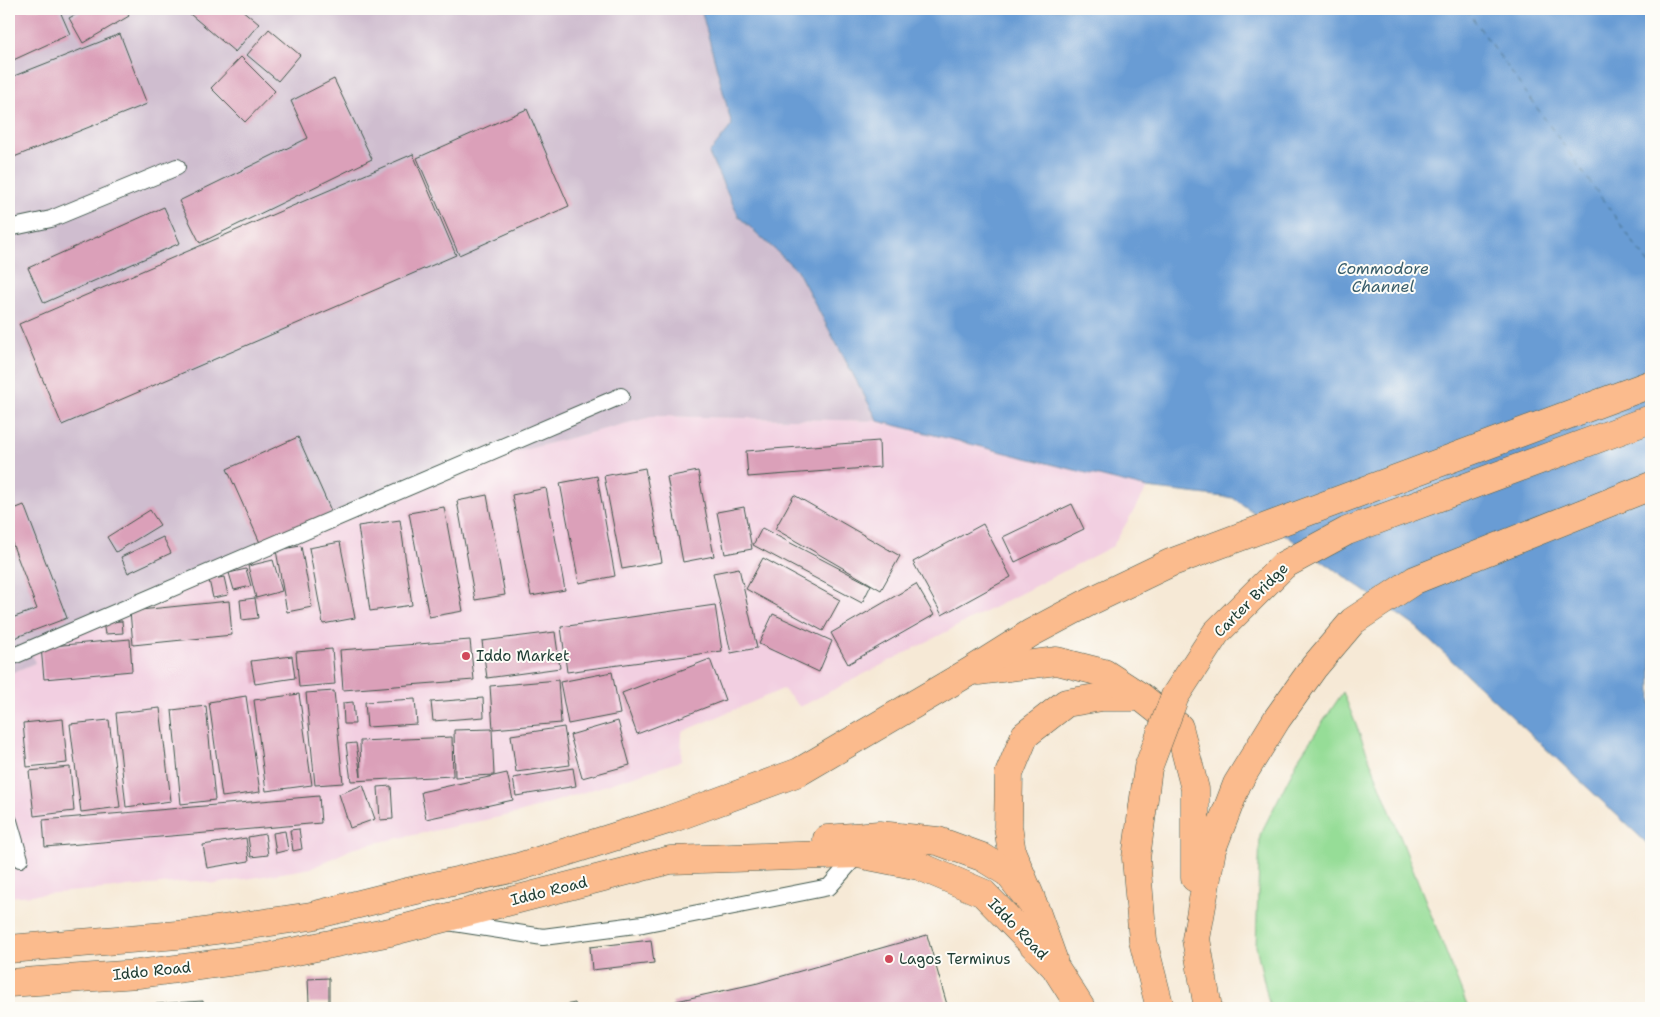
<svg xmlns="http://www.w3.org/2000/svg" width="1660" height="1017" viewBox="0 0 1660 1017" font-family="'Shantell Sans',sans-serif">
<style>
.built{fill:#f2cfe1}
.industrial{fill:#cfbdcf}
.green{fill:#96dd97;stroke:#5a8d66}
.water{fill:#699cd4;stroke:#446c84}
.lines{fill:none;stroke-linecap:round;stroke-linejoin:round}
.ferry{stroke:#395e6c;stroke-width:1;stroke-dasharray:6 5;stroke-linecap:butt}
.building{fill:#dba0b9}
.lane-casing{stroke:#3f574c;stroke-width:18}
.primary-casing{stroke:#3f574c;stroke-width:29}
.highway-casing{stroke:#3f574c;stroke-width:29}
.lane{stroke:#fff;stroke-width:16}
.primary{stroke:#fbbb8d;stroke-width:28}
.highway{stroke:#fbbb8d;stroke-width:28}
.primary-bridge-casing{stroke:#3f574c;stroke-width:29;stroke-linecap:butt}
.primary-bridge{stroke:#fbbb8d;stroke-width:28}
.poi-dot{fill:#d1495b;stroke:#fdfcf7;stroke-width:2}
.labels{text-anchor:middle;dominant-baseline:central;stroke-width:4;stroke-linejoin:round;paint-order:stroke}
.street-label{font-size:15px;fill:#1f3d34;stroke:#fdfcf7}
.poi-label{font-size:15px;fill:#1f3d34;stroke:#fdfcf7;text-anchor:start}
.water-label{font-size:16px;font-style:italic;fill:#395e6c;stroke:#fdfcf7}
</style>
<rect width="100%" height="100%" fill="#fdfcf7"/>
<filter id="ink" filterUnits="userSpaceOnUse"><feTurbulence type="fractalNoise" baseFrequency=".02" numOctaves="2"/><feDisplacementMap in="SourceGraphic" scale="10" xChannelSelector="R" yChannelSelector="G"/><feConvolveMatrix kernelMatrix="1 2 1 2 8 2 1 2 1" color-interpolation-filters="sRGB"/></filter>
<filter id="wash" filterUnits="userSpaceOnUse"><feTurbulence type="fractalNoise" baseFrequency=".0096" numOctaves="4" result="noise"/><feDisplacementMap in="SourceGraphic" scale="20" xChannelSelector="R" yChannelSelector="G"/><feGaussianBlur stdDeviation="1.12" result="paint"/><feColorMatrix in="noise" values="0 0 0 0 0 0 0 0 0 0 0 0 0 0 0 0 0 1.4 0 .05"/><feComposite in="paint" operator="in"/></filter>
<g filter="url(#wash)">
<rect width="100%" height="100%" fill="#f6e9d6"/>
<polygon class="built" points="655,416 878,421 1147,488 1113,546 800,707 783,689 682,732 681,761 519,813 356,847 312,868 215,884 198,881 9,897 9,674 35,663 31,649 497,457"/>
<polygon class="industrial" points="9,9 701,9 732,125 710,154 739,217 797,270 878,421 655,416 497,457 31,649 35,663 9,674"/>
<polygon class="green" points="1343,692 1468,1008 1270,1008 1256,946 1260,835 1300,756"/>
<polygon class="water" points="701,9 1651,9 1651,847 1416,627 1233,498 1147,488 878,421 797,270 739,217 709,154 732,125"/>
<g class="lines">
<polyline class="ferry" points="1466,9 1651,267"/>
</g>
<g id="blocks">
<g class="building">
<polygon points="9,9 59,9 70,34 9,62"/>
<polygon points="86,9 125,9 129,16 83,43 69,18"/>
<polygon points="184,9 241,9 259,24 235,52"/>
<polygon points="269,29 300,55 278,81 247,55"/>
<polygon points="120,34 147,104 9,159 9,78"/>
<polygon points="241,57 275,91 245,122 211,88"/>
<polygon points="334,79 372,159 200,243 179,201 308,138 291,101"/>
<polygon points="527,109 569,206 459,255 417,158"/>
<polygon points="413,154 456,255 62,425 19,324"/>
<polygon points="164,207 180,243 44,303 28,268"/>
<polygon points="298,437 332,513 261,545 227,469"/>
<polygon points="879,441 880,467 748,477 746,451"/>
<polygon points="645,468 662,562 622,569 604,476"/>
<polygon points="698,471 714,556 683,562 667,477"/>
<polygon points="597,476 615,576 579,583 560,483"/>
<polygon points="546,488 565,590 531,596 512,495"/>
<polygon points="487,495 505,595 475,600 457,501"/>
<polygon points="794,495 900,556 881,590 775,529"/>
<polygon points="1072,504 1084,529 1015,562 1003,537"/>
<polygon points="24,505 67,618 14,638 9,625 9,619 37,609 9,535 9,511"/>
<polygon points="444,507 463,611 429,617 409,513"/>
<polygon points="744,507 752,549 725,554 717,512"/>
<polygon points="150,510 160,525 116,552 107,537"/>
<polygon points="400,520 412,605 370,611 358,526"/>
<polygon points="983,524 1011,577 942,615 913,562"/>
<polygon points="762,528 871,585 862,603 753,545"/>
<polygon points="163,537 171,553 128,573 121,557"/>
<polygon points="340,542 355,618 323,624 309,548"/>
<polygon points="301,546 312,607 287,612 276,550"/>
<polygon points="763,558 840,600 823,631 746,589"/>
<polygon points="273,560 282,591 256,598 248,566"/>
<polygon points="739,568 757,648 731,653 713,573"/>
<polygon points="246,569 251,586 234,590 229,573"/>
<polygon points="224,577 228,595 213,598 209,580"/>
<polygon points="916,584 934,615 848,664 831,633"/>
<polygon points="255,598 258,618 242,620 240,600"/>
<polygon points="229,601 232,635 133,645 130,611"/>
<polygon points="715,605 722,651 567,672 561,627"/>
<polygon points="773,614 832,641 819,672 759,644"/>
<polygon points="122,621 123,633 105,634 103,622"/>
<polygon points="555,632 560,668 487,678 482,641"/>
<polygon points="130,639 132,671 44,679 41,647"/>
<polygon points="470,640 474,680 343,690 340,650"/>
<polygon points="332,649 335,684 299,687 296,652"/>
<polygon points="292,656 295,678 255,684 251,661"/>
<polygon points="710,659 725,700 637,734 622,693"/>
<polygon points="612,672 620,714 568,724 560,682"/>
<polygon points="558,680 561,723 493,729 490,686"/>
<polygon points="334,691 343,783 315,785 306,693"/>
<polygon points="299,694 312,785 266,791 254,700"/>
<polygon points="246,696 260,792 222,797 209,702"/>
<polygon points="483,698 484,717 433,721 431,702"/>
<polygon points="415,699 417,724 367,727 365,702"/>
<polygon points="353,702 355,724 344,724 343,703"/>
<polygon points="206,706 215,800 181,804 172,710"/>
<polygon points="160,708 171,801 126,807 116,713"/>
<polygon points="63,719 67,763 27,767 23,723"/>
<polygon points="109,720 120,807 81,812 70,724"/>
<polygon points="618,721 630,765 582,778 570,735"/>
<polygon points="564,727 570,765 516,772 511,735"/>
<polygon points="492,729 494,775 455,777 454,730"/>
<polygon points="452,737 453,776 351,781 346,744 356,743 361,777 360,741"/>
<polygon points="70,767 74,811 34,816 29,771"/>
<polygon points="573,768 576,786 516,796 513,778"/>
<polygon points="507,773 513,800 426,819 421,792"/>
<polygon points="363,785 375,819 350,828 339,794"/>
<polygon points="391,786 393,819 380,820 378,787"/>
<polygon points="319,796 321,823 45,847 43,820"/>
<polygon points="299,829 302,849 293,851 290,830"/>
<polygon points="285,831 288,850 276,853 273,833"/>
<polygon points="265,834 268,855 251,857 248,837"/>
<polygon points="246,838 249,861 207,868 203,845"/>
<polygon points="927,935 948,1008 674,1008 672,1002 758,983"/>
<polygon points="651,940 654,963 592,970 590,947"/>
<polygon points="329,978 329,1003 309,1003 308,979"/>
<polygon points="203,1001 204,1008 141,1008 141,1005"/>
<polygon points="575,1003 576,1008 554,1008 554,1007"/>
</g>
</g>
</g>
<g filter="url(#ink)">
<use href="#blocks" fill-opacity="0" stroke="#3f574c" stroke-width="1"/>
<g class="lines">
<g class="lane-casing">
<g id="lane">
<polyline points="9,228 51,219 177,167"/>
<polyline points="9,658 621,396"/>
<polyline points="9,821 20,859"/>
<polyline points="448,922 543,937 643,924 829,887 858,854"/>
</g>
</g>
<g class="primary-casing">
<g id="primary">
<polyline points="1031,898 1012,853 1008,826 1009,774 1025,735 1066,703 1102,697 1141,697 1179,727 1195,789 1195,878"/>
<polyline points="1208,1008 1196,939 1212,849 1237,784 1277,719 1314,667 1353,621 1415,580 1651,486"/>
</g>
</g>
<g class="highway-casing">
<g id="highway">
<polyline points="978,671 1057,661 1104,673 1141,697"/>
<polyline points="827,839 879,835 938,841 982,857 1008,873 1034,906 1053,959"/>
<polyline points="9,949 189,934 311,916 403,893 515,868 668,820 799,772 969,672 1031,633 1091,601 1170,563 1651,384"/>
<polyline points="9,983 138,974 267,957 390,932 670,860 858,854 919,866 983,893 1055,967 1081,1008"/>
</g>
</g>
<use href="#lane" class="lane"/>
<use href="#primary" class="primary"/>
<use href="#highway" class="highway"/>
<g class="primary-bridge-casing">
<polyline id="primary-bridge" points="1160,1008 1143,941 1136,858 1148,768 1175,696 1216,633 1284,565 1347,531 1651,419"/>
</g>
<use href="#primary-bridge" class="primary-bridge"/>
</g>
</g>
<g class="poi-dot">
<circle cx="466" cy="656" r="5"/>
<circle cx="889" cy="959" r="5"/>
</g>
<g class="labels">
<g class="street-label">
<text transform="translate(1251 600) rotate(-45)">Carter Bridge</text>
<text transform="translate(549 891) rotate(-14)">Iddo Road</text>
<text transform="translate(1018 929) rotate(46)">Iddo Road</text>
<text transform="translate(152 971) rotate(-6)">Iddo Road</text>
</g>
<g class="poi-label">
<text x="476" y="656">Iddo Market</text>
<text x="899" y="959">Lagos Terminus</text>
</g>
<g class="water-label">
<text x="1383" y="268">Commodore<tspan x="1383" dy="18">Channel</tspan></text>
</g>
</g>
<rect width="1660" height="1017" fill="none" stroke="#fdfcf7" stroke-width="30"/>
</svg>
